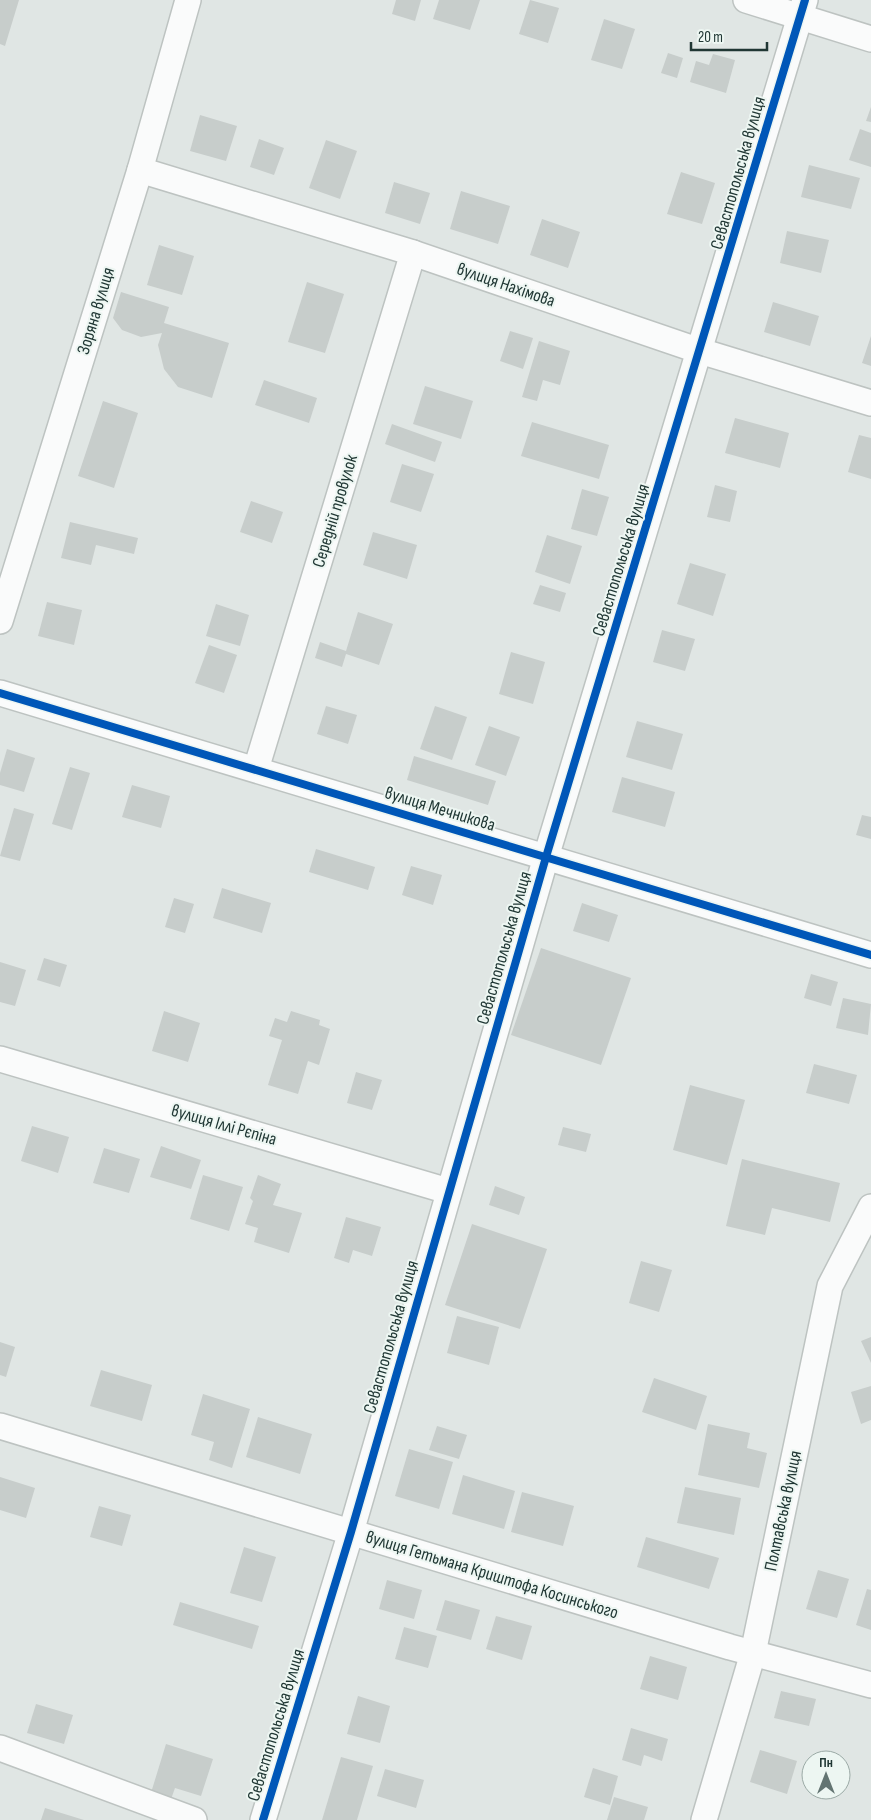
<svg xmlns="http://www.w3.org/2000/svg" width="871" height="1820" viewBox="0 0 871 1820" font-family="'Sofia Sans Condensed',sans-serif">
<style>
.building{fill:#c7cdcb}
.lines{fill:none;stroke-linecap:round;stroke-linejoin:round}
.minor-casing{stroke:#bdc3c1;stroke-width:28}
.minor{stroke:#fafbfb;stroke-width:25}
.cycleway-casing{stroke:#edf6f2;stroke-width:11}
.cycleway{stroke:#0057b8;stroke-width:8}
.labels{text-anchor:middle;dominant-baseline:central;stroke-width:4;stroke-linejoin:round;paint-order:stroke}
.street-label{font-size:18px;fill:#203734;stroke:#edf6f2}
</style>
<rect width="100%" height="100%" fill="#e0e6e4"/>
<g class="building">
<polygon points="0,0 19,0 5,46 0,44"/>
<polygon points="396,0 421,0 415,21 392,14"/>
<polygon points="439,0 480,0 470,30 433,19"/>
<polygon points="530,0 559,8 548,43 519,34"/>
<polygon points="604,19 635,29 622,69 591,60"/>
<polygon points="668,53 683,58 677,78 661,73"/>
<polygon points="713,54 735,60 726,93 690,82 696,61 709,65"/>
<polygon points="871,107 871,122 866,121"/>
<polygon points="200,115 237,126 226,161 190,151"/>
<polygon points="860,129 871,133 871,167 849,160"/>
<polygon points="259,139 284,148 274,175 250,167"/>
<polygon points="326,140 357,151 340,199 309,188"/>
<polygon points="809,165 860,178 851,209 801,197"/>
<polygon points="681,172 715,183 702,224 667,214"/>
<polygon points="394,182 430,193 420,224 385,213"/>
<polygon points="461,191 510,206 498,244 450,229"/>
<polygon points="542,219 580,232 568,268 530,255"/>
<polygon points="787,231 829,240 821,273 780,263"/>
<polygon points="159,245 194,256 182,295 147,285"/>
<polygon points="307,282 344,294 325,353 288,342"/>
<polygon points="121,292 169,307 164,323 229,343 212,398 178,387 164,369 158,345 162,333 141,337 122,330 113,318"/>
<polygon points="773,302 819,316 810,346 764,332"/>
<polygon points="510,331 533,338 523,369 500,361"/>
<polygon points="871,336 871,366 862,363"/>
<polygon points="539,341 570,351 560,385 543,380 537,401 522,397"/>
<polygon points="264,380 317,398 309,423 255,405"/>
<polygon points="425,386 473,401 461,439 413,424"/>
<polygon points="103,401 138,413 114,488 78,476"/>
<polygon points="735,418 789,433 780,468 725,453"/>
<polygon points="532,422 609,445 599,479 521,456"/>
<polygon points="392,424 442,442 435,462 385,444"/>
<polygon points="859,435 871,438 871,479 848,472"/>
<polygon points="402,464 434,474 421,512 390,502"/>
<polygon points="715,485 737,491 730,522 707,517"/>
<polygon points="582,489 609,497 597,536 571,529"/>
<polygon points="251,501 283,512 272,543 240,532"/>
<polygon points="70,522 138,538 134,554 96,545 91,565 61,558"/>
<polygon points="373,532 417,545 407,579 363,565"/>
<polygon points="547,535 582,546 570,584 535,572"/>
<polygon points="690,563 726,574 713,616 677,604"/>
<polygon points="540,585 566,593 560,612 533,604"/>
<polygon points="47,602 82,610 74,645 38,636"/>
<polygon points="216,604 249,615 240,646 206,636"/>
<polygon points="358,612 393,624 379,665 346,654 342,667 315,658 320,642 346,651"/>
<polygon points="662,630 695,639 685,671 653,662"/>
<polygon points="209,645 237,655 224,693 195,683"/>
<polygon points="511,652 545,662 533,704 499,694"/>
<polygon points="326,706 357,715 348,744 317,734"/>
<polygon points="435,706 467,717 452,760 420,749"/>
<polygon points="637,721 683,734 672,770 626,757"/>
<polygon points="489,726 520,737 506,776 475,765"/>
<polygon points="7,749 35,758 24,792 0,785 0,773"/>
<polygon points="414,756 496,781 488,805 407,780"/>
<polygon points="70,767 90,773 72,830 52,824"/>
<polygon points="622,777 675,792 665,827 612,812"/>
<polygon points="132,785 170,796 161,828 122,817"/>
<polygon points="14,808 34,814 20,861 0,856"/>
<polygon points="862,815 871,817 871,839 856,835"/>
<polygon points="316,849 375,867 368,890 309,872"/>
<polygon points="411,866 442,875 433,905 402,895"/>
<polygon points="222,888 271,903 262,933 213,918"/>
<polygon points="174,898 194,904 185,933 165,927"/>
<polygon points="582,903 618,915 609,942 573,931"/>
<polygon points="541,948 631,978 601,1065 511,1035"/>
<polygon points="44,958 67,965 60,987 37,980"/>
<polygon points="0,962 26,970 15,1006 0,1002"/>
<polygon points="811,974 838,982 831,1006 804,998"/>
<polygon points="843,998 871,1004 868,1035 836,1028"/>
<polygon points="164,1011 200,1023 188,1062 152,1051"/>
<polygon points="291,1011 320,1020 319,1025 330,1029 319,1065 308,1061 298,1094 268,1085 282,1040 269,1036 275,1018 287,1022"/>
<polygon points="814,1064 857,1075 849,1104 806,1093"/>
<polygon points="356,1072 382,1080 372,1110 347,1103"/>
<polygon points="690,1085 745,1100 727,1165 673,1150"/>
<polygon points="32,1126 69,1137 58,1173 21,1161"/>
<polygon points="563,1127 591,1134 586,1152 558,1145"/>
<polygon points="161,1146 201,1160 191,1189 150,1177"/>
<polygon points="104,1148 140,1159 129,1193 93,1183"/>
<polygon points="742,1159 840,1183 830,1222 772,1208 765,1235 726,1226"/>
<polygon points="203,1175 243,1187 229,1231 190,1219"/>
<polygon points="258,1175 281,1184 273,1205 302,1213 289,1253 254,1242 258,1228 245,1224 253,1201 250,1198"/>
<polygon points="495,1186 525,1197 519,1215 489,1205"/>
<polygon points="346,1217 381,1227 372,1256 353,1250 349,1263 334,1258"/>
<polygon points="472,1224 547,1249 520,1329 445,1305"/>
<polygon points="641,1261 672,1270 659,1312 629,1303"/>
<polygon points="457,1316 499,1327 489,1365 447,1353"/>
<polygon points="871,1337 871,1363 861,1341"/>
<polygon points="0,1342 15,1347 6,1377 0,1375"/>
<polygon points="101,1370 152,1385 142,1421 90,1406"/>
<polygon points="654,1378 707,1396 696,1430 642,1412"/>
<polygon points="871,1386 871,1420 861,1424 851,1392"/>
<polygon points="203,1394 250,1409 232,1468 209,1460 214,1442 191,1435"/>
<polygon points="258,1417 312,1434 300,1474 246,1457"/>
<polygon points="708,1424 750,1433 747,1448 767,1453 759,1488 698,1475"/>
<polygon points="437,1426 467,1435 459,1459 429,1450"/>
<polygon points="409,1449 453,1462 439,1509 395,1496"/>
<polygon points="463,1475 515,1491 504,1529 452,1514"/>
<polygon points="0,1477 35,1488 26,1518 0,1510"/>
<polygon points="685,1487 741,1498 734,1535 677,1523"/>
<polygon points="522,1492 574,1506 563,1546 511,1532"/>
<polygon points="99,1506 131,1515 122,1546 90,1537"/>
<polygon points="646,1537 719,1558 709,1589 637,1567"/>
<polygon points="244,1547 276,1557 262,1602 230,1593"/>
<polygon points="818,1570 849,1579 837,1618 806,1609"/>
<polygon points="387,1580 422,1590 414,1619 379,1609"/>
<polygon points="867,1589 871,1590 871,1630 856,1625"/>
<polygon points="445,1600 480,1610 471,1640 436,1630"/>
<polygon points="180,1602 259,1626 252,1649 173,1625"/>
<polygon points="496,1616 532,1626 522,1660 486,1649"/>
<polygon points="404,1627 437,1636 428,1668 395,1659"/>
<polygon points="650,1656 687,1667 678,1700 640,1689"/>
<polygon points="781,1691 816,1699 809,1726 774,1718"/>
<polygon points="358,1696 390,1706 380,1743 347,1734"/>
<polygon points="36,1704 73,1715 64,1744 27,1733"/>
<polygon points="631,1728 668,1739 662,1761 644,1755 641,1766 622,1760"/>
<polygon points="166,1744 213,1759 201,1796 175,1788 170,1802 150,1796"/>
<polygon points="760,1750 797,1761 787,1794 750,1782"/>
<polygon points="341,1757 373,1766 357,1820 322,1820"/>
<polygon points="593,1768 618,1776 610,1805 584,1797"/>
<polygon points="385,1769 424,1780 416,1808 377,1796"/>
<polygon points="614,1797 648,1807 644,1820 607,1820"/>
<polygon points="45,1808 84,1820 41,1820"/>
</g>
<g class="lines">
<g class="minor-casing">
<g id="minor">
<polyline points="746,0 871,39"/>
<polyline points="140,170 413,253 700,351 871,403"/>
<polyline points="0,621 140,170 188,0"/>
<polyline points="0,693 871,955"/>
<polyline points="256,769 413,253"/>
<polyline points="0,1059 448,1191"/>
<polyline points="0,1426 730,1647 871,1685"/>
<polyline points="0,1748 194,1820"/>
<polyline points="263,1820 351,1532 546,857 805,0"/>
<polyline points="704,1820 753,1653 830,1286 871,1207"/>
</g>
</g>
<use href="#minor" class="minor"/>
<g class="cycleway-casing">
<g id="cycleway">
<polyline points="0,693 871,955"/>
<polyline points="263,1820 351,1532 546,857 805,0"/>
</g>
</g>
<use href="#cycleway" class="cycleway"/>
</g>
<g class="labels">
<g class="street-label">
<text transform="translate(738 173) rotate(-74)">Севастопольська вулиця</text>
<text transform="translate(506 285) rotate(19)">вулиця Нахімова</text>
<text transform="translate(96 311) rotate(-73)">Зоряна вулиця</text>
<text transform="translate(335 511) rotate(-73)">Середній провулок</text>
<text transform="translate(621 560) rotate(-73)">Севастопольська вулиця</text>
<text transform="translate(440 809) rotate(17)">вулиця Мечникова</text>
<text transform="translate(504 948) rotate(-74)">Севастопольська вулиця</text>
<text transform="translate(224 1125) rotate(16)">вулиця Іллі Рєпіна</text>
<text transform="translate(391 1337) rotate(-74)">Севастопольська вулиця</text>
<text transform="translate(783 1511) rotate(-78)">Полтавська вулиця</text>
<text transform="translate(492 1575) rotate(17)">вулиця Гетьмана Криштофа Косинського</text>
<text transform="translate(276 1725) rotate(-73)">Севастопольська вулиця</text>
</g>
</g>
<g transform="translate(826 1775)"><circle r="24" fill="#edf6f2" stroke="#9baaa6"/>
<path d="M0-4L9 19L0 12L-9 19Z" fill="#637472"/>
<text y="-8" font-size="14" font-weight="bold" text-anchor="middle" fill="#203734">Пн</text>
</g>
<path d="M691 42v8h76v-8" fill="none" stroke="#203734" stroke-width="2.5"/>
<text x="698" y="42" font-size="15" fill="#203734" stroke="#edf6f2" stroke-width="4" paint-order="stroke">20 m</text>
</svg>
